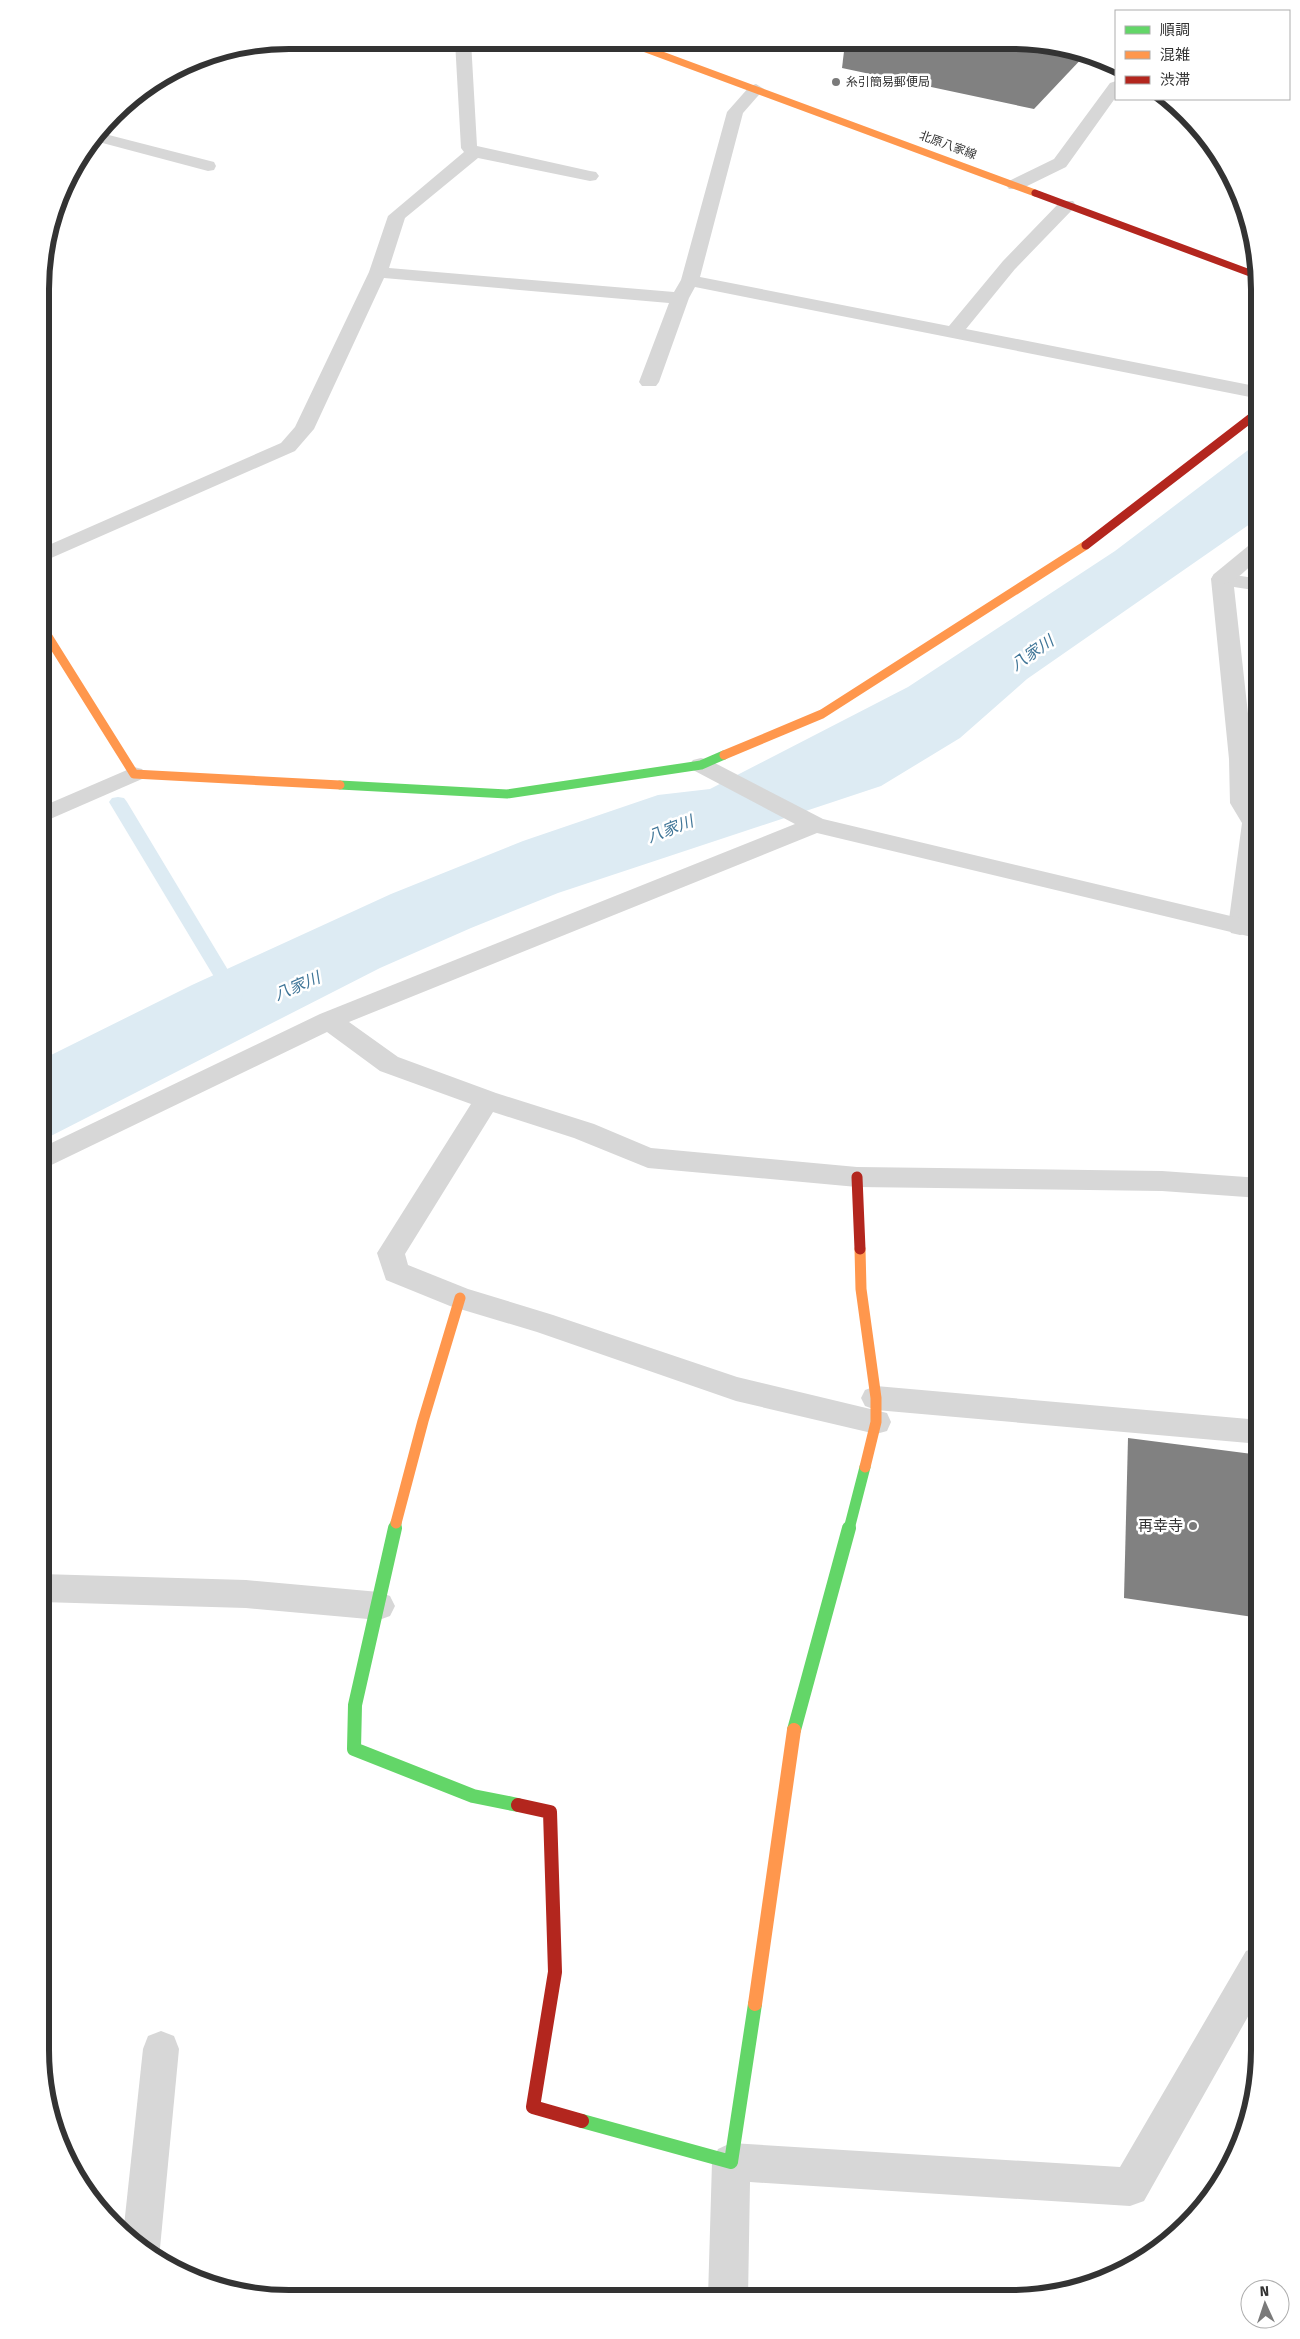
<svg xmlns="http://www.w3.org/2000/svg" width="1300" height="2339" viewBox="0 0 1300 2339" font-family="'Fira Sans','Noto Sans JP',sans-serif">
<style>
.water{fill:#ddebf3}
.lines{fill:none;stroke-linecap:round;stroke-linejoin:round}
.stream{fill:#ddebf3;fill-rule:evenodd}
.building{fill:#818181}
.lane{fill:#d7d7d7;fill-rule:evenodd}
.street{fill:#d7d7d7;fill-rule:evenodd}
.fast-far2{stroke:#63d668;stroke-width:9}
.fast-far1{stroke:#63d668;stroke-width:11}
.fast{stroke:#63d668;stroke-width:14}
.slow-far3{stroke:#ff974d;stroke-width:7}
.slow-far2{stroke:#ff974d;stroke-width:9}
.slow-far1{stroke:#ff974d;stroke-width:11}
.slow{stroke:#ff974d;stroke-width:14}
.jam-far3{stroke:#b3261e;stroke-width:7}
.jam-far2{stroke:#b3261e;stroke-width:9}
.jam-far1{stroke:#b3261e;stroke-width:11}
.jam{stroke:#b3261e;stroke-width:14}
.poi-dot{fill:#7a7a7a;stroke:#fff;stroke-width:2}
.labels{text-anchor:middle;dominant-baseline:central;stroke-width:5;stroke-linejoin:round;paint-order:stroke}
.far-poi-label{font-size:12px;fill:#333;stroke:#fff;text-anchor:start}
.far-street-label{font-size:12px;fill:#333;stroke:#fff}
.poi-label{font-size:15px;fill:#333;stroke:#fff;text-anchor:end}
.water-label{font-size:16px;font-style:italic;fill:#3f7597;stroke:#fff}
.rim{fill:none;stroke:#333;stroke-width:6}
</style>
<rect width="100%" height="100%" fill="#fff"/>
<polygon class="water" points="1260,441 1260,517 1027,679 960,738 881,786 558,893 471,928 380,968 41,1141 41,1060 192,985 391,894 523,841 658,795 710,789 908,687 1115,551"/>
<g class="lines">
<polygon class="stream" points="118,797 124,798 127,802 243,995 241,1000 234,1001 227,1000 225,995 109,802 112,798"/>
</g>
<g class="building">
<polygon points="845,43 1059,45 1086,54 1034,109 842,68"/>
<polygon points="1128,1438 1260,1455 1260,1618 1124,1598"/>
</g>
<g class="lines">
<polygon class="lane" points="1222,573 1260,579 1260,591 1234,587 1253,759 1254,803 1260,813 1260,870 1252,927 1249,933 1240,935 1231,933 1228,927 1242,823 1230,803 1229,759 1211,579 1214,574"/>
<g class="street">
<polygon points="455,41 471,41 477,146 590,171 596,172 599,176 596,180 590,181 478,158 405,218 389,268 674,292 681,280 727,112 750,86 756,84 764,89 743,113 700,277 949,326 1003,261 1061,201 1073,201 1076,205 1073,209 1015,269 966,329 1260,387 1260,399 695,287 689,298 659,382 656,386 642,386 639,382 669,303 384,278 314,429 295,451 42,562 42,548 281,443 295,427 369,272 388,216 464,152 461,148"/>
<polygon points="1116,81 1116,97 1066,167 1021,189 1009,189 1006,185 1009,181 1054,159 1110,83"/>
<polygon points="101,133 214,162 216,166 214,170 208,171 95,141"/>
<path d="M1260,540V557C1247,568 1233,588 1214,584L1211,579L1214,574L1253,542Z"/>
<polygon points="701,758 709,760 823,819 1260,923 1260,939 817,833 349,1022 398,1057 496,1093 594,1124 651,1148 857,1167 1162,1171 1260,1178 1260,1198 1162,1191 857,1187 648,1168 574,1138 493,1112 405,1254 408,1265 468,1289 553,1315 737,1377 887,1413 891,1422 887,1431 876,1434 736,1401 537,1332 450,1306 386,1280 377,1253 471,1104 380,1071 327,1032 41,1170 41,1148 320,1014 795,824 693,770 689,765 693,760"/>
<polygon points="134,767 142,769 146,774 142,779 41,823 41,807"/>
<polygon points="876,1386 1260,1420 1260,1444 876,1410 865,1406 861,1398 865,1390"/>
<polygon points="41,1574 246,1580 379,1592 390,1596 395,1606 390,1616 379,1620 246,1608 41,1602"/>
<polygon points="1259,1946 1259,1997 1144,2201 1130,2206 750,2182 748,2298 708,2298 712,2162 718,2149 731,2143 1120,2167 1246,1951"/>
<polygon points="161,2031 174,2036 179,2049 160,2248 156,2258 123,2235 143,2049 148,2036"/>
</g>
<polyline class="fast-far2" points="340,785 507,794 701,765 724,755"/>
<g class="fast-far1">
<polyline points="395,1529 396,1523"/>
<polyline points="849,1529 865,1467"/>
</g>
<g class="fast">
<polyline points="395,1528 355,1705 354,1749 473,1796 518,1805"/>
<polyline points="794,1730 849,1528"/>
<polyline points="582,2121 731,2162 755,2004"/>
</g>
<polyline class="slow-far3" points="627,42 1035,193"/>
<g class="slow-far2">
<polyline points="42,627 134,774 340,785"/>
<polyline points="724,755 822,714 1086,545"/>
</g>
<g class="slow-far1">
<polyline points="860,1249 861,1289 876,1398 876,1422 865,1467"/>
<polyline points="396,1523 423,1421 460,1298"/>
</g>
<polyline class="slow" points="755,2004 794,1730"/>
<polyline class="jam-far3" points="1035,193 1258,276"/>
<polyline class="jam-far2" points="1086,545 1260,411"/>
<polyline class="jam-far1" points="857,1177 860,1249"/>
<polyline class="jam" points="518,1805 550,1812 555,1972 533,2107 582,2121"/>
</g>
<g class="poi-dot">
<circle cx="836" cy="82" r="5"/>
<circle cx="1193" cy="1526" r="5"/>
</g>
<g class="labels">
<g class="far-poi-label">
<text x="846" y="82">糸引簡易郵便局</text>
</g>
<g class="far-street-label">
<text transform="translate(948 145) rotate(20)">北原八家線</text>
</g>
<g class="poi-label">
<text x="1183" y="1526">再幸寺</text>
</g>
<g class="water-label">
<text transform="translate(1032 653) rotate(-35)">八家川</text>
<text transform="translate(670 829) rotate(-21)">八家川</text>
<text transform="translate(297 986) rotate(-23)">八家川</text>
</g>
</g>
<path d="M0 0H1300V2339H0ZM289 49H1011A240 240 0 0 1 1251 289V2050A240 240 0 0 1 1011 2290H289A240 240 0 0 1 49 2050V289A240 240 0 0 1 289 49Z" fill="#fff" fill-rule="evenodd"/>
<path class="rim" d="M289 49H1011A240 240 0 0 1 1251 289V2050A240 240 0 0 1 1011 2290H289A240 240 0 0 1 49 2050V289A240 240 0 0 1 289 49Z"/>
<rect x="1115" y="10" width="175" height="90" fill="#ffffff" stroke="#adadad"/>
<rect x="1125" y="26" width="25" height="8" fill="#63d668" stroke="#adadad"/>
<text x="1160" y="35" font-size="15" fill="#333333">順調</text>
<rect x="1125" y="51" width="25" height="8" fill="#ff974d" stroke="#adadad"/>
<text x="1160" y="60" font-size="15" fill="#333333">混雑</text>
<rect x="1125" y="76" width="25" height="8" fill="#b3261e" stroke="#adadad"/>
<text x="1160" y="85" font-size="15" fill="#333333">渋滞</text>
<g transform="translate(1265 2304) rotate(357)"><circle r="24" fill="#ffffff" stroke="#adadad"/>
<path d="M0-4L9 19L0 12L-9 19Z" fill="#7a7a7a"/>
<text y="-8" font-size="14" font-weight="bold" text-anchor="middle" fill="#333333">N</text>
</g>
</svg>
